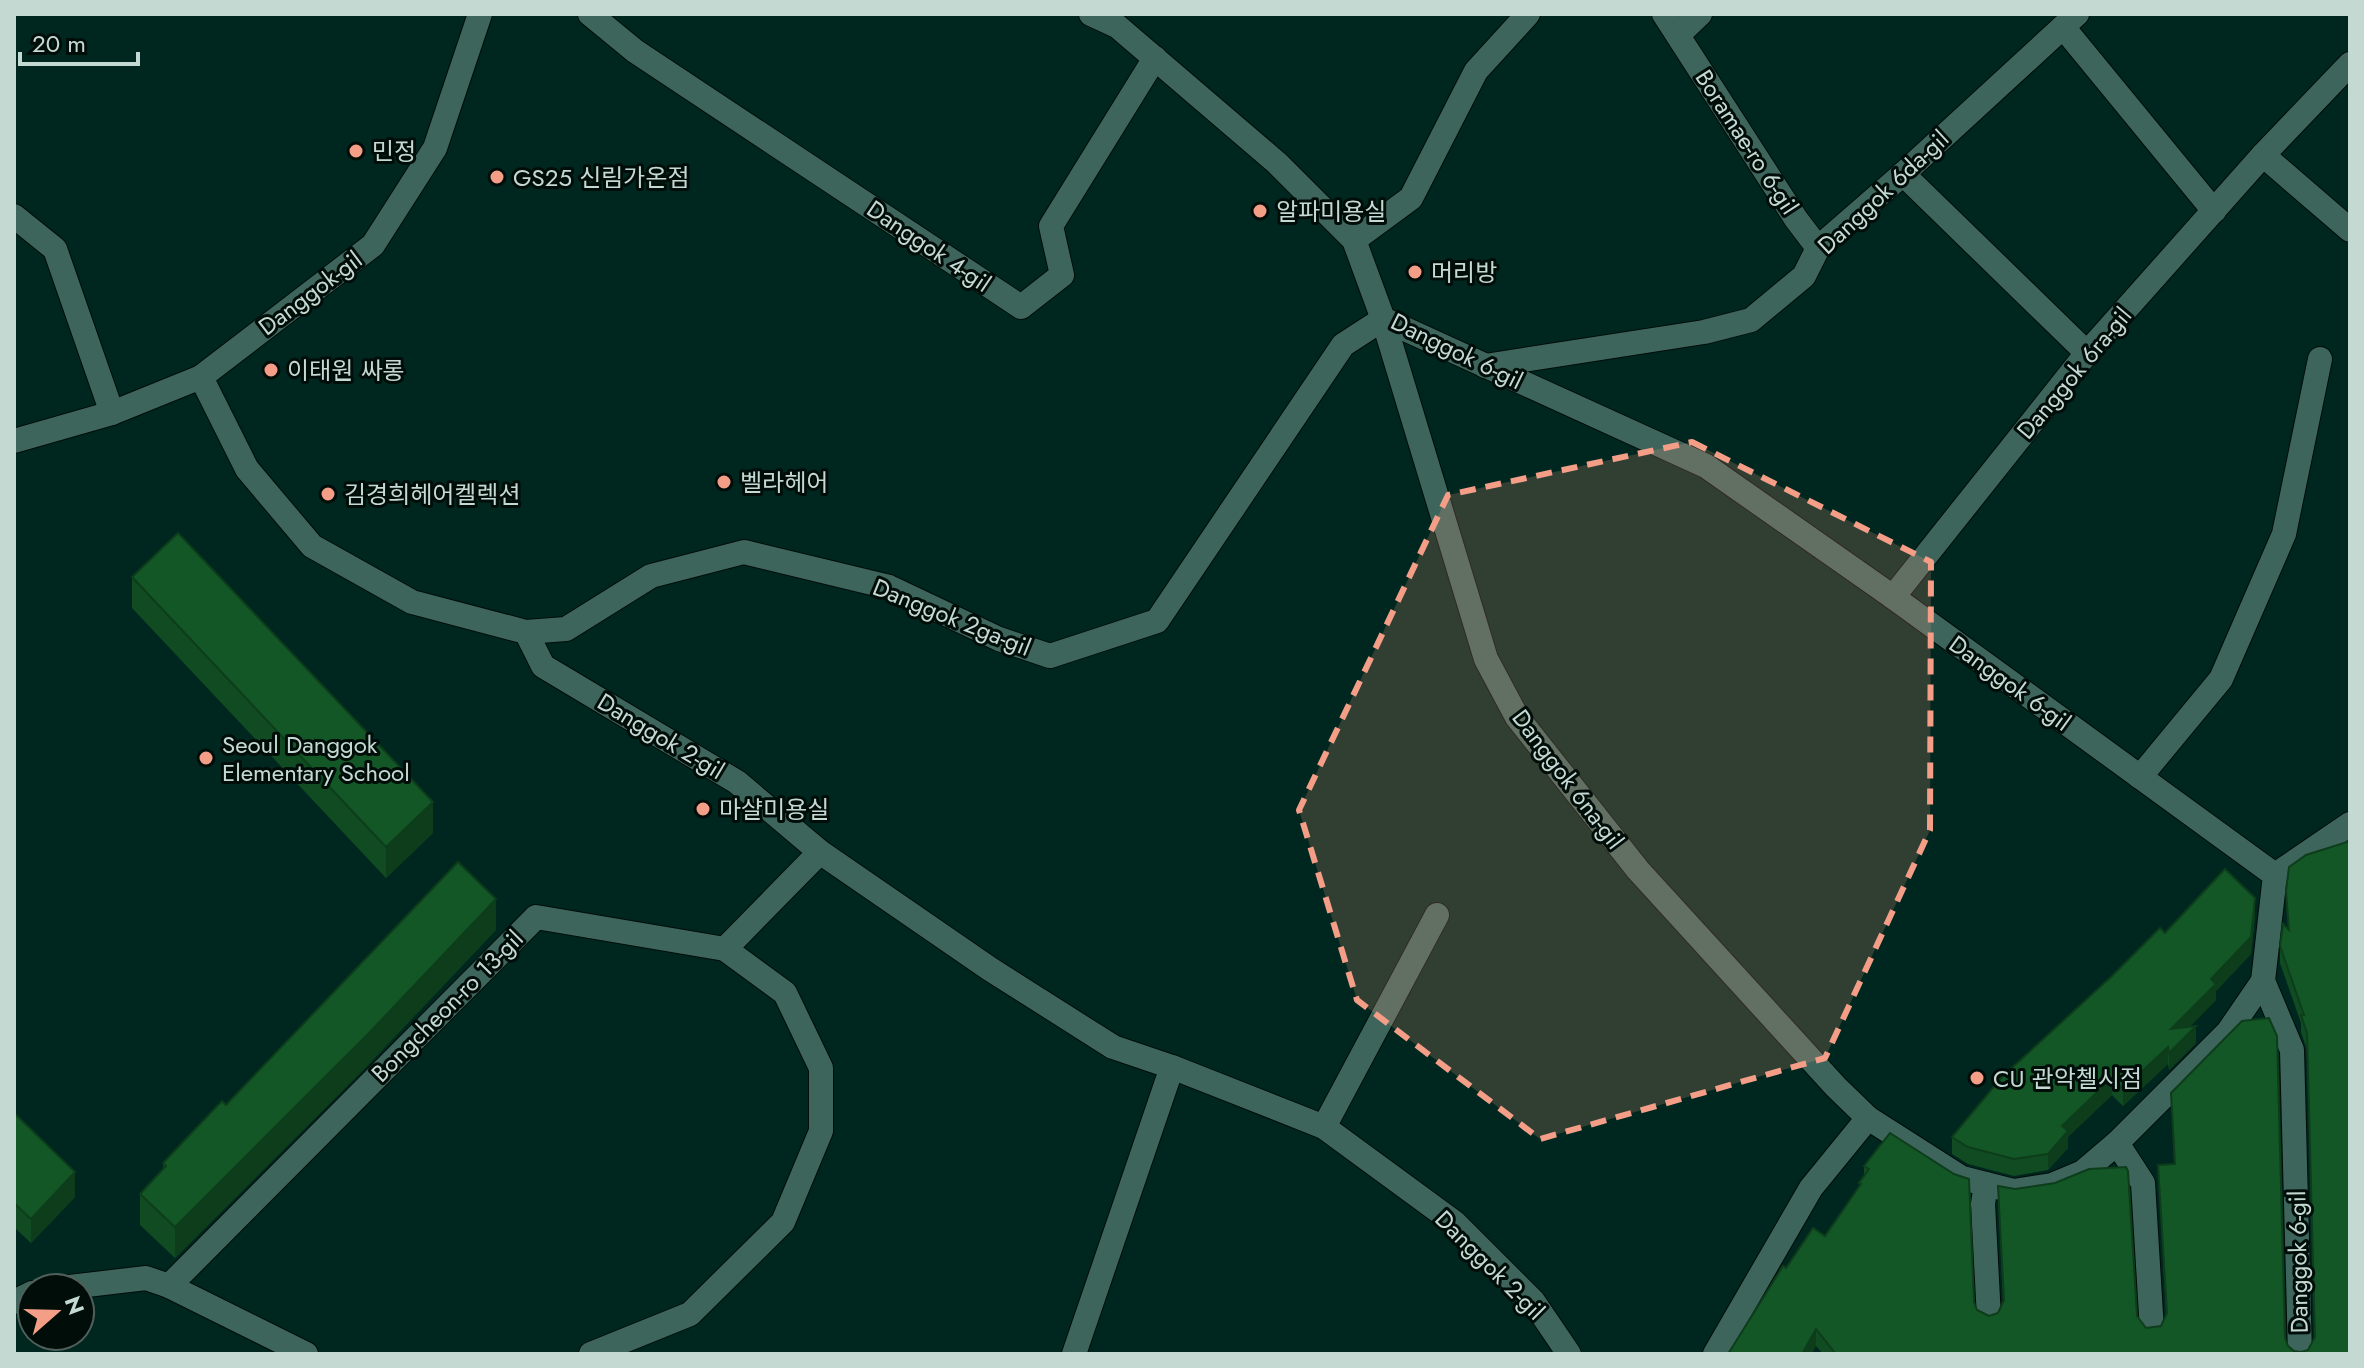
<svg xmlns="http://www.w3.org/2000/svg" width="2364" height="1368" viewBox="0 0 2364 1368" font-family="Jost,'Noto Sans KR',sans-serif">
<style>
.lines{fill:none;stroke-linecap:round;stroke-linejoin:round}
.minor-casing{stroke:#000d09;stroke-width:26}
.minor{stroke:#3e655b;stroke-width:24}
.wall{fill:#104b22}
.shaded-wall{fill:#0d3d1b}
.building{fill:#135727;stroke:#0d3d1b;stroke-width:2}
.marked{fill:#f49e88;fill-opacity:0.2;stroke:#f49e88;stroke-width:6;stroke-dasharray:16 10;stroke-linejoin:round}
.poi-dot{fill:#f49e88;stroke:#010d09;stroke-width:3}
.labels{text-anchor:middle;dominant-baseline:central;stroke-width:6;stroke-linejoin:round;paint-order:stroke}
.street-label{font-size:24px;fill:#c5d9d3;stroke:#010d09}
.poi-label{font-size:24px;fill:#c5d9d3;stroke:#010d09;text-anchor:start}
</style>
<rect width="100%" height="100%" fill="#00271f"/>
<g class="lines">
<g class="minor-casing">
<g id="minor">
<polyline points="590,14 635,51 1021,307 1062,275 1051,226 1155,58"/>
<polyline points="1091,14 1117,26 1277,163 1354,240 1383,319 1486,659 1517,717 1638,870 1836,1087 1868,1118 1962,1178 2013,1191 2052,1185 2083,1172 2117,1143 2228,1032 2263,981"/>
<polyline points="1664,14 1796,219 1818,248"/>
<polyline points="2063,27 2214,211"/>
<polyline points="1678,35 1700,14"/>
<polyline points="2263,155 2350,230"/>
<polyline points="1903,174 2087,353"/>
<polyline points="14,216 55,249 112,413"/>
<polyline points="1354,240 1411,198 1476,71 1528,14"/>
<polyline points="1383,319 1706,466 1893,597 2275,875 2263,981 2292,1050 2300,1354"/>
<polyline points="1485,366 1704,332 1751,320 1804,276 1818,248 1903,174 2077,14"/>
<polyline points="201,377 247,469 312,546 412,602 526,632 543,666 737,782 820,852 990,969 1113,1047 1172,1067 1324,1127 1455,1223 1533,1301 1569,1354"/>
<polyline points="14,441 112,413 201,377 373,245 435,148 480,14"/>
<polyline points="1893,597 2087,353 2263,155 2350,64"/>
<polyline points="526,632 566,629 651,576 744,552 889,587 999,639 1050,656 1157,621 1343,345 1383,319"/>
<polyline points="2140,777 2221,679 2284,534 2320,359"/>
<polyline points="2275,875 2350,824"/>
<polyline points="725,949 820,852"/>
<polyline points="1324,1127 1437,915"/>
<polyline points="2117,1143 2143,1183 2152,1331"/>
<polyline points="1986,1184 1983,1204 1989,1318"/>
<polyline points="169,1286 536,917 725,949 785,993 821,1068 821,1131 783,1222 690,1314 591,1354"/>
<polyline points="61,1288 146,1278 169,1286 306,1354"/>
<polyline points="14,1302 32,1293"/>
<polyline points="1074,1354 1172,1067"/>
<polyline points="1715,1354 1811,1188 1868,1118"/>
</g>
</g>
<use href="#minor" class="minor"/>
</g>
<g class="wall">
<polygon points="132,577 433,833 386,878 132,608"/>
<polygon points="2289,867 2350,1354 1823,1354 1816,1346 1786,1268 1825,1236 1859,1186 1859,1183 1864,1176 1864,1166 1890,1133 1977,1310 1989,1316 1998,1313 2003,1302 1998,1186 2137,1316 2146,1328 2161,1326 2166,1315 2158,1165 2174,1164 2171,1093 2288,1346 2294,1351 2301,1352 2308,1350 2315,1338 2307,1050 2301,1032 2301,1023 2280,963 2280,946 2288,929 2286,891"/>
<polygon points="2255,915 2251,954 2216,991 2216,1000 2189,1027 2196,1043 2169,1070 2168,1064 2123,1106 2112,1095 2068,1137 2068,1148 2048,1170 2014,1176 1968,1164 1952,1154 1952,1137 2165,933"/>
<polygon points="496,930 368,1065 175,1258 140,1225 140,1194 163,1170 163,1163"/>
<polygon points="14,1113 75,1197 31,1243 14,1227"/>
</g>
<g class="shaded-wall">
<polygon points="433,802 433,833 386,878 386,847"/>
<polygon points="2255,898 2255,915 2251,954 2216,991 2216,1000 2171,1046 2171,1029 2211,979"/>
<polygon points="496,899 496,930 368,1065 175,1258 175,1227"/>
<polygon points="2196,1026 2196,1043 2169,1070 2169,1053"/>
<polygon points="2168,1047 2168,1064 2123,1106 2123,1089"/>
<polygon points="2112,1078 2112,1095 2068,1137 2068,1148 2048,1170 2048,1154 2062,1126"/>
<polygon points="75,1172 75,1197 31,1243 31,1219"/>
<polygon points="1816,1329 1816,1346 1812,1354 1802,1354"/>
</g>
<g class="building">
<polygon points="178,533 433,802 386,847 132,577"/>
<polygon points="2350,841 2350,1354 1836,1354 1816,1329 1802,1354 1728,1354 1783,1266 1786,1268 1813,1228 1825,1236 1861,1184 1859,1183 1869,1169 1864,1166 1890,1133 1954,1174 1969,1179 1974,1302 1977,1310 1989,1316 1998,1313 2004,1300 1998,1186 2015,1189 2055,1183 2089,1169 2126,1167 2128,1171 2137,1316 2146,1328 2161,1326 2167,1313 2158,1165 2175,1164 2171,1093 2242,1021 2269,1018 2277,1036 2285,1338 2288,1346 2294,1351 2301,1352 2308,1350 2315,1337 2307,1033 2301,1015 2304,1015 2280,946 2283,924 2289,930 2286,891 2289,867 2306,855"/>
<polygon points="458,862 496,899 368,1034 175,1227 140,1194 166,1166 163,1163 222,1101 226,1105"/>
<polygon points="2225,869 2255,898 2251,937 2211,979 2216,984 2171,1029 2196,1026 2169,1053 2168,1047 2123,1089 2112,1078 2062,1126 2068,1131 2048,1154 2014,1159 1968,1147 1952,1137 2002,1077 2112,976 2160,928 2165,933"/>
<polygon points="14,1113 75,1172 31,1219 14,1203"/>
</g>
<path class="marked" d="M1692,442L1931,562L1930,830L1825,1058L1540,1139L1357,1000L1299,810L1448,495Z"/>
<g class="poi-dot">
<circle cx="356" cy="151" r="8"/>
<circle cx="497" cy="177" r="8"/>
<circle cx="1260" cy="211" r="8"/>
<circle cx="1415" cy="272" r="8"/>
<circle cx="271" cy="370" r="8"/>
<circle cx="724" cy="482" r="8"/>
<circle cx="328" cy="494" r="8"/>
<circle cx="206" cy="758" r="8"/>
<circle cx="703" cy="809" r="8"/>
<circle cx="1977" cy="1078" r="8"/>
</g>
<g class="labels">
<g class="street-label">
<text transform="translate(1747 142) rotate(57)">Boramae-ro 6-gil</text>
<text transform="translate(1883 192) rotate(-43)">Danggok 6da-gil</text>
<text transform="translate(929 246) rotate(34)">Danggok 4-gil</text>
<text transform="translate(310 293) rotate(-37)">Danggok-gil</text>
<text transform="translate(1457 351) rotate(26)">Danggok 6-gil</text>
<text transform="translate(2074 373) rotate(-50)">Danggok 6ra-gil</text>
<text transform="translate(952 617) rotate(22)">Danggok 2ga-gil</text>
<text transform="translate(2010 683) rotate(36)">Danggok 6-gil</text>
<text transform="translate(661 736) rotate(31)">Danggok 2-gil</text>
<text transform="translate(1568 779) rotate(53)">Danggok 6na-gil</text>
<text transform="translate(447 1006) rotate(-45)">Bongcheon-ro 13-gil</text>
<text transform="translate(2298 1262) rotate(-91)">Danggok 6-gil</text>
<text transform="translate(1490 1265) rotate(45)">Danggok 2-gil</text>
</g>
<g class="poi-label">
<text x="372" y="151">민정</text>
<text x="513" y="177">GS25 신림가온점</text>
<text x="1276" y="211">알파미용실</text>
<text x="1431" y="272">머리방</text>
<text x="287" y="370">이태원 싸롱</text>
<text x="740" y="482">벨라헤어</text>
<text x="344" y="494">김경희헤어켈렉션</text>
<text x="222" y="744">Seoul Danggok<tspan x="222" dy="28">Elementary School</tspan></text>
<text x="719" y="809">마샬미용실</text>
<text x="1993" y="1078">CU 관악첼시점</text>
</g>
</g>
<rect width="2364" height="1368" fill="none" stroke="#c5d9d3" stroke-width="32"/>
<g transform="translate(56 1312) rotate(70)"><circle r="38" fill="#010d09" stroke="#4f5f5a" stroke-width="2"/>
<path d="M0-6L14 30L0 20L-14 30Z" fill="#f49e88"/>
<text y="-12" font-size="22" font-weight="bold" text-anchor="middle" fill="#c5d9d3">N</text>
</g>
<path d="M20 52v12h118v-12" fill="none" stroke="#c5d9d3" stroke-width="4"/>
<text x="32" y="52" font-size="24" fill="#c5d9d3" stroke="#010d09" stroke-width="6" paint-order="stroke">20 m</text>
</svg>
